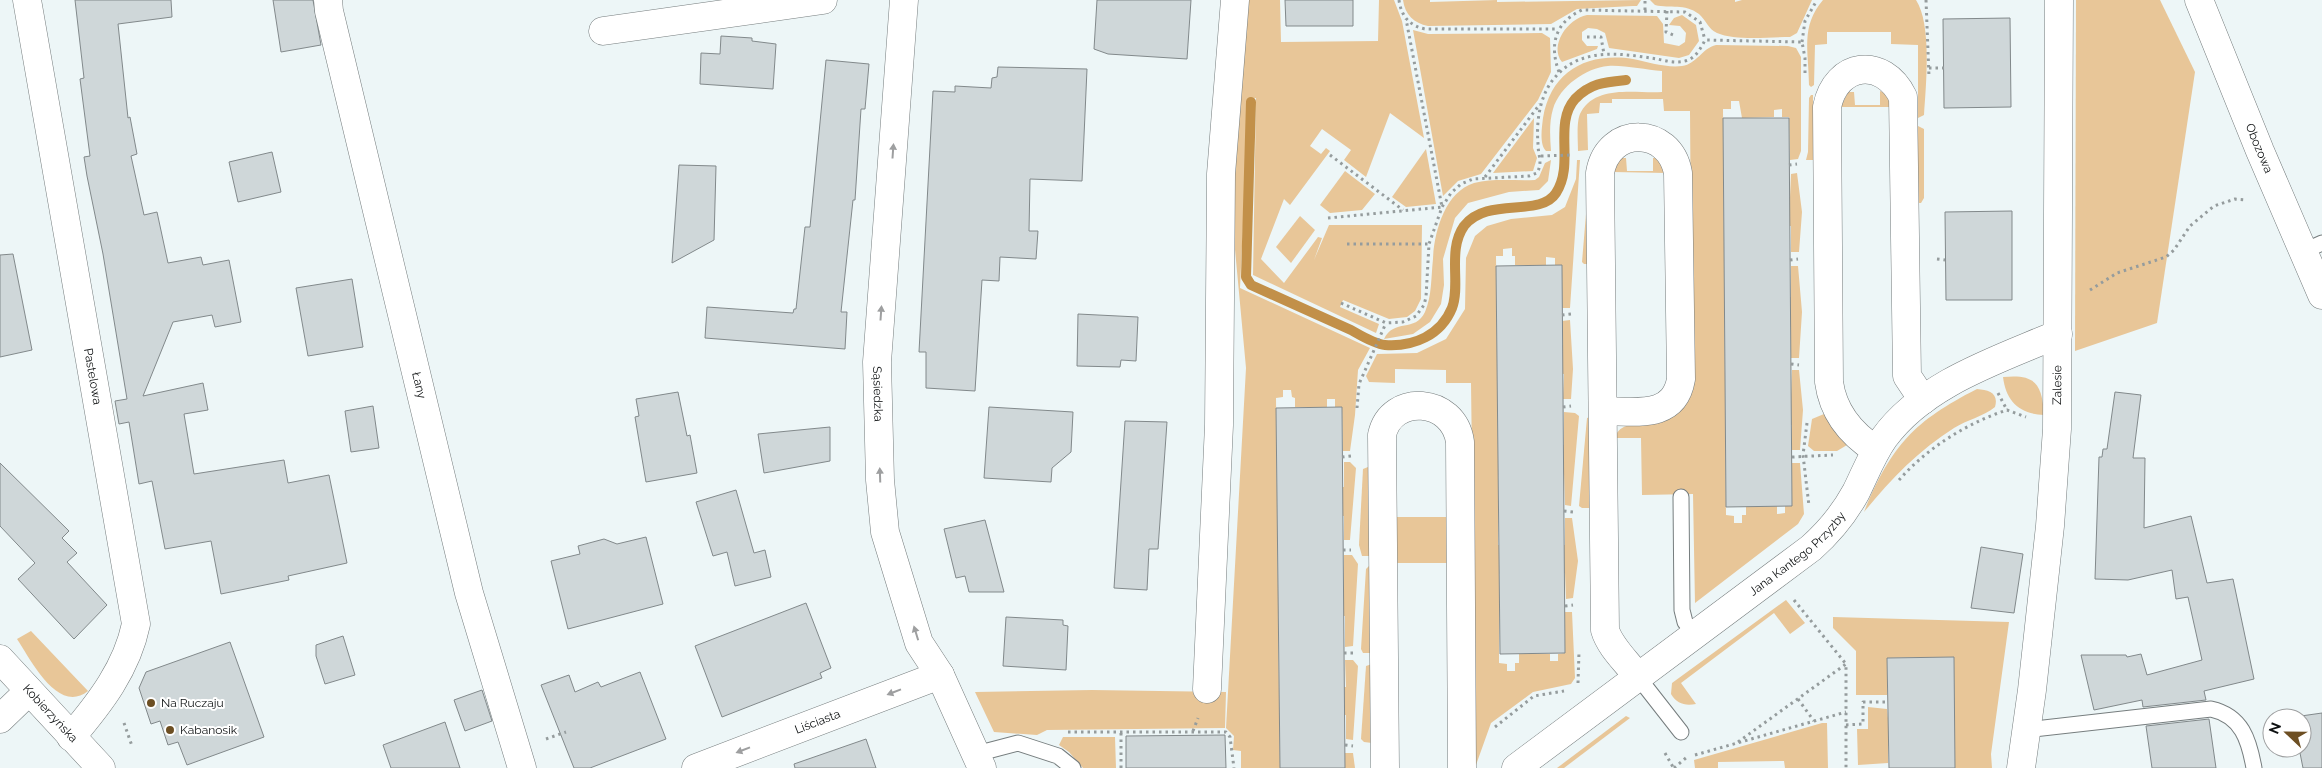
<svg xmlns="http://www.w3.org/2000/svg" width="2322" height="768" viewBox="0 0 2322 768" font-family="Raleway,sans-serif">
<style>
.green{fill:#e8c698}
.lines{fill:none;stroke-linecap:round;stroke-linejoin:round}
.stream{stroke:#c29049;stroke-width:10}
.building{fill:#cfd7d9;stroke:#82898b}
.lane-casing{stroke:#767d7e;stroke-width:17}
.street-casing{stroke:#767d7e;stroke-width:29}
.secondary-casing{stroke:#767d7e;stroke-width:29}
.path{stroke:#959c9d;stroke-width:3;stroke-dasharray:2.5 4;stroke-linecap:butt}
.lane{stroke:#fff;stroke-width:15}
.street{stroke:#fff;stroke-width:28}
.secondary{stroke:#fff;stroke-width:28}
.oneway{fill:#9e9fa0}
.poi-dot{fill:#6d4f23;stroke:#fff;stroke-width:2}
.labels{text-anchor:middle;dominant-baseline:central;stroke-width:4;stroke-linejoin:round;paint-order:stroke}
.street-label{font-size:12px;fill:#0d1011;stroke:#fff}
.poi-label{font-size:12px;fill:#0d1011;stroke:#fff;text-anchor:start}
</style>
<rect width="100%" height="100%" fill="#edf6f7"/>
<g class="green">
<polygon points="1247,0 1280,0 1281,42 1378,41 1379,0 1394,0 1402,21 1424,138 1390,113 1366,177 1344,160 1351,150 1322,129 1310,146 1321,154 1326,148 1330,151 1290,205 1284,199 1261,259 1284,283 1318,237 1322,238 1314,260 1329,225 1422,225 1421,299 1415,311 1407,317 1389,319 1343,300 1340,307 1379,324 1376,333 1253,275 1256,98 1249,99 1240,288 1370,348 1358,370 1355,415 1350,451 1343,451 1342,407 1335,407 1335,399 1327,399 1327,407 1295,407 1295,398 1292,397 1291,390 1283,390 1283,397 1276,398 1278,586 1286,586 1278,617 1280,768 1241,768 1241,751 1233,750 1234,736 1226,728 1246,368 1228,174"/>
<path d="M1403,0H1430V2L1497,0V2L1641,0L1637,6H1633L1577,9L1551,24L1428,26C1414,23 1405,15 1403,0Z"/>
<path d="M1650,0H1735V2L1742,0H1812L1797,33L1790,37C1770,37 1735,41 1717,33C1708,29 1706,20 1699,14C1684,3 1671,9 1655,5Z"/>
<path d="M1823,0H1916C1932,24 1926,86 1924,115L1918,118V45L1891,44V32H1827V44L1815,45L1814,85L1811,87L1809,85C1809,51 1800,27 1823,0Z"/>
<polygon points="2076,0 2160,0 2195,72 2157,323 2075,351"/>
<path d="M1587,15L1657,16L1663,24L1664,43L1679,46L1685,42L1686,33L1680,26L1669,25L1674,18L1682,15L1696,25L1699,41L1689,55L1679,58L1609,48L1605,33L1597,29L1588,28L1582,32V40L1587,46H1598L1597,49L1562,62C1549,46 1567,19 1587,15Z"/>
<polygon points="1413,30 1428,34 1542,33 1550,38 1551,72 1538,100 1481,174 1458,181 1443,196"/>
<path d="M1716,45L1788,46L1796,48L1801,57V151L1798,159L1790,160L1789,117H1782V109L1774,110V117L1742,118L1739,101H1731V109H1723L1726,515L1734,516V523H1742V515H1746V506H1777V514L1785,513V506L1792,505V463H1800L1804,514L1798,524L1695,603L1693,494L1642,495L1641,438H1615C1624,407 1680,446 1692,383L1690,111H1664L1663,99H1612V103H1600L1599,113L1587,114L1588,150L1578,151C1578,140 1576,120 1581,112C1597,84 1637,94 1662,92V71C1645,70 1625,65 1608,66C1586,68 1560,86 1553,109C1549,122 1550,137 1551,151H1546C1539,144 1542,127 1543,118C1551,71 1587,52 1633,59C1648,62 1666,68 1682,66C1697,64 1702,48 1716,45Z"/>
<polygon points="1880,91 1885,93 1892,107 1841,107 1848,92 1854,92 1855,105 1880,105"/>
<polygon points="1811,95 1813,95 1813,160 1806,160 1808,152 1809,98"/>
<polygon points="1534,118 1533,148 1537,158 1533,171 1493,173"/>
<polygon points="1918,126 1924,129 1924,198 1921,203 1918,203"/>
<polygon points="1426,149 1436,204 1406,207 1392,197"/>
<polygon points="1621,158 1626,158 1627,171 1653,171 1653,158 1657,158 1666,173 1613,172"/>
<path d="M1551,160L1548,181L1539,190L1509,192L1468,203L1455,218L1443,259L1444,285L1441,304L1430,322L1413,334L1384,339C1394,318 1415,333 1425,312C1432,296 1431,277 1433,259C1434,232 1445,192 1474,183C1493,178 1515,181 1535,180L1539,177L1545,163Z"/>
<polygon points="1577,160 1580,160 1570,308 1562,308 1562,265 1555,265 1555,258 1546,257 1546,265 1515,265 1515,256 1512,256 1512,248 1503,249 1503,256 1496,256 1498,444 1514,475 1498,475 1498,545 1514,545 1515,574 1499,574 1499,663 1507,664 1507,671 1515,671 1515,663 1519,663 1519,654 1550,654 1550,661 1558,661 1558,654 1565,653 1565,612 1572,612 1575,678 1571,684 1533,692 1491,723 1476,765 1471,383 1446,383 1446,370 1395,369 1395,383 1369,382 1366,376 1377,354 1417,353 1446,339 1465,309 1466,258 1475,236 1487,226 1511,219 1552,215 1565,207 1576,179"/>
<polygon points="1345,171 1375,194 1362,210 1330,213 1320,205"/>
<polygon points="1797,173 1802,212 1799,252 1791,252 1791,226 1775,225 1775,198 1790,197 1791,174"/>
<polygon points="1588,190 1588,264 1584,264 1582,262"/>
<polygon points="1300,216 1315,230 1291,263 1276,247"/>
<polygon points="1791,266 1798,266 1802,312 1799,358 1791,358 1791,327 1776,326 1776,297 1791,297"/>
<polygon points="1570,320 1573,369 1571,399 1563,399 1564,374 1547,373 1547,345 1563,345 1562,321"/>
<polygon points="1792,370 1799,370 1803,410 1800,450 1792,450 1792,425 1776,425 1776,397 1791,397"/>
<path d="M2003,377C2035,374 2042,383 2044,415C2019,414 2006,401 2003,377Z"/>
<path d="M1977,389C1989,390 1999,393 1995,407C1984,416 1967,420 1954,428C1919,450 1890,480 1864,512C1891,446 1914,421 1977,389Z"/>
<polygon points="1564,412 1575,413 1579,416 1571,506 1565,505 1564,474 1548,473 1548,445 1564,445"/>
<polygon points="1824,414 1847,445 1837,451 1814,451 1808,446 1812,419"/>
<polygon points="1590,417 1591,508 1582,508 1579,506 1587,418"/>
<polygon points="1344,462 1350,462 1356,468 1350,540 1344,540 1344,516 1328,515 1328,487 1344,487"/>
<polygon points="1368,467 1370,556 1362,556 1359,545 1363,469"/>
<polygon points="1395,517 1448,517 1448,563 1396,563"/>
<polygon points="1565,518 1572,518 1578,561 1573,598 1566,599 1565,573 1550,573 1549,545 1565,545"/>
<polygon points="1344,555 1352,555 1358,564 1353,646 1345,647 1345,616 1329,616 1328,587 1344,586"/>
<polygon points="1369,566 1371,653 1363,653 1361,649 1366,569"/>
<path d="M1786,600L1805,623L1790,634L1774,613L1681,683L1696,704C1685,706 1677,704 1671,694L1672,683Z"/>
<polygon points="1833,617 2009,622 1991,754 1992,768 1955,768 1953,657 1887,658 1887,695 1856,695 1856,651 1833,628"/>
<path d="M31,631L88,691C58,715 31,660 17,639Z"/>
<polygon points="1345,660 1353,660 1358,666 1353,740 1346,739 1346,715 1329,715 1329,686 1346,687"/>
<polygon points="1372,664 1372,743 1364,742 1361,739 1366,666"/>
<polygon points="1092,690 1226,692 1225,728 1047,730 1037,735 994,732 975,692"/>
<polygon points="1868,707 1887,709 1891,746 1888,746 1888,763 1858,765 1857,729 1868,729"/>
<polygon points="1626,716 1630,718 1564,768 1557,768"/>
<polygon points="1822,723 1827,723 1828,768 1785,768 1784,761 1718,762 1718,768 1695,768 1694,760"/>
<polygon points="1063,737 1115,737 1116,768 1083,768 1069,752 1059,745"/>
<polygon points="1345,753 1353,753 1355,768 1345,768"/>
</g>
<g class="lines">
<path class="stream" d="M1251,102L1246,277L1251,285C1284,300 1317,315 1351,330C1360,335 1374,344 1385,345C1414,347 1441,335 1452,308C1461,285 1447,250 1464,226C1487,196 1540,218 1556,193C1575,164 1553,124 1575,99C1590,83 1605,82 1626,80"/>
</g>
<g class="building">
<polygon points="75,0 171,0 172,17 118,24 128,118 130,117 137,154 131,156 144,215 157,212 168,263 201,257 203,265 229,260 241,322 215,327 212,315 173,322 143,396 203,383 208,410 184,414 194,474 284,460 288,483 329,475 347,563 288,576 289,580 221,594 211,541 165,549 152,481 139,484 129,422 119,424 115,401 127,399 103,254 87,176 84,157 90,156 80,79 84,78"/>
<polygon points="273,0 313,0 321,45 281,52"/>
<polygon points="1097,0 1191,0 1187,59 1108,54 1094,49"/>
<polygon points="1285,0 1353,0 1353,26 1286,26"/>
<polygon points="2010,18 2011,107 1944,108 1943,19"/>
<polygon points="721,36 752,38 752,41 776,44 773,89 700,84 701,53 720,54"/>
<polygon points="826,60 869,64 865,109 861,109 855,200 853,200 841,312 847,312 845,349 705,338 707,307 793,313 794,309 796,309 805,227 810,227"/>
<polygon points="998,67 1087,69 1082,181 1030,179 1029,231 1038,231 1036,259 1000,257 999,281 982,280 975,391 926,388 926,352 919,352 933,91 955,92 955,86 991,88 992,78 997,77"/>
<polygon points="1723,118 1789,118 1792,506 1726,507"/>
<polygon points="272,152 281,192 238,202 229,162"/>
<polygon points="679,165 716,166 714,240 672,263"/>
<polygon points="2012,211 2012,300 1946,300 1945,212"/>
<polygon points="13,254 32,350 0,357 0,255"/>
<polygon points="1562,265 1565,653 1500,654 1496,266"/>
<polygon points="352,279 363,347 308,356 296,288"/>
<polygon points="1078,314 1138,317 1136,361 1121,360 1120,367 1077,366"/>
<polygon points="678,392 687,436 690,435 697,473 646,482 635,417 639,416 636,399"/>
<polygon points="2115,392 2141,395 2133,458 2145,458 2144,528 2191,516 2207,583 2233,579 2254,679 2204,691 2206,700 2143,707 2142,700 2094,710 2081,655 2126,655 2127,657 2141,654 2147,675 2202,660 2188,597 2176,599 2172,570 2128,580 2095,579 2099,457 2102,457 2103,449 2107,449"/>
<polygon points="373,406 379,448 351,452 345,411"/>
<polygon points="989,407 1073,412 1071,452 1052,468 1051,482 984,478"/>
<polygon points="1342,407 1345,768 1280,768 1276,408"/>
<polygon points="1125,421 1167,422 1158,549 1149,549 1147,590 1114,588"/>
<polygon points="830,427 830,461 764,473 758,434"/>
<polygon points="0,463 69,531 62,538 77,553 67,562 107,605 74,639 18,579 35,563 0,526"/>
<polygon points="736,490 754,553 765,550 771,577 735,586 727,552 713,556 696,502"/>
<polygon points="985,520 1004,592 969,592 965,576 956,578 944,529"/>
<polygon points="646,537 663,604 568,629 551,561 580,554 578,546 604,539 617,544"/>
<polygon points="1981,547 2023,554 2014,613 1971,608"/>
<polygon points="806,603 831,668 820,673 822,678 722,717 695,646"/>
<polygon points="1006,617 1063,620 1063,625 1068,626 1066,670 1003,666"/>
<polygon points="343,636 355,675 325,684 316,656 316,645"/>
<polygon points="230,642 264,737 187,765 178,742 168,745 160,721 151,724 139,688 146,672"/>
<polygon points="1954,657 1955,768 1889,768 1887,658"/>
<polygon points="640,672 666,739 590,768 574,768 541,685 569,675 575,692 598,682 601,687"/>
<polygon points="482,690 492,721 465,731 454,700"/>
<polygon points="2322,713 2322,768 2303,768 2299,748 2302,748 2302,718 2294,717"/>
<polygon points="2209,719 2216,768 2152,768 2146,726"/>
<polygon points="445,722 460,768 391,768 383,745"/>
<polygon points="1225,735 1226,768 1126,768 1126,736"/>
<polygon points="866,739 876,768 795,768 794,764"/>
</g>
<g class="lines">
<g class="lane-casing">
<g id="lane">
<polyline points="2304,251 2322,243"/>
<polyline points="1681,497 1682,610 1685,622 1695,635"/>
<polyline points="1638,677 1681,732"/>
<path d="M2026,730L2211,709C2242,716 2249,740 2254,768"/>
<polyline points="976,754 1018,743 1058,756 1073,768"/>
</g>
</g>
<g class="street-casing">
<g id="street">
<path id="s1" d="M27,0L136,624C127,668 100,703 71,737"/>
<path id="s2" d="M328,0L329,11L469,593L522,768"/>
<path id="s3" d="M904,0L877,362L880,480L885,532L919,643L940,675L982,768"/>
<path id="s4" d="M2199,0L2260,151L2322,295"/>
<polyline points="603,31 823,0"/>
<path d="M1603,411C1635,411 1674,420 1681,379L1678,173C1670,126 1608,125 1600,173L1605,630C1610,647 1627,662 1638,677"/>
<path d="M1876,450C1851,434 1833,412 1829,382L1827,107C1836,62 1883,56 1903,97L1907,376L1923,400"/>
<polyline points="1207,689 1219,425 1221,174 1235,0"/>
<polyline points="0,719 29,691"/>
<path id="s5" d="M696,768L940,675"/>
<path d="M1385,768L1382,435C1391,393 1454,397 1460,442L1462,768"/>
<path id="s6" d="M1516,768L1811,548C1829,532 1844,514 1856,492C1865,474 1872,455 1884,438C1924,383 1998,360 2058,334"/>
<path id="s7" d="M2021,768L2032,690L2050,526L2057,429L2059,0"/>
</g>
</g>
<g class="secondary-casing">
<g id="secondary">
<path id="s8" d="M0,659L101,768"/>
</g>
</g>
<g class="path">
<path d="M1399,0C1401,16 1410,26 1425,29H1558"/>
<polyline points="1926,0 1929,77"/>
<polyline points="1645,10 1645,0"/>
<polyline points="1667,11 1666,32 1676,36"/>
<polyline points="1587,37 1601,37 1604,54"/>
<polyline points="1802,42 1805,21 1817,0"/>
<polyline points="1929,68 1944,68"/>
<path d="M1559,72C1549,45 1555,22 1582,10L1685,12L1700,22L1705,40"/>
<polyline points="1330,155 1403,210"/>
<polyline points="1541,156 1573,155"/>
<polyline points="1789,165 1797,164"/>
<polyline points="1485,177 1540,104"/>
<polyline points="1328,218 1442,207 1406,19"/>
<polyline points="1347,244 1429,244"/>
<polyline points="1937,259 1945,260"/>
<polyline points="1790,260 1798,259"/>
<polyline points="2090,290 2117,273 2166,257 2174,250 2190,226 2214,206 2235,199 2247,200"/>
<path d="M1341,303L1386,323L1403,322L1416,316L1424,305L1426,297L1429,244L1442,207L1451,193L1461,184L1473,179L1529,176L1537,173C1543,162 1538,156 1538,144C1536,120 1540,91 1559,73C1585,47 1625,54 1657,59C1667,61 1678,64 1688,60C1696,57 1701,48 1705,40L1802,42L1805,58V74"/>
<polyline points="1562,315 1571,314"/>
<polyline points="1791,364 1799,365"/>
<polyline points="1998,393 2007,410"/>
<polyline points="1563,407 1571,406"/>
<polyline points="1357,408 1359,384 1386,323"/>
<polyline points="1807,423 1803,455 1809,506"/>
<polyline points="1342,457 1351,456"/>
<polyline points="1792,457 1833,455"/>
<path d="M1899,480C1927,448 1967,423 2007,410L2026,417"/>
<polyline points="1564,511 1573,512"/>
<polyline points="1343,550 1351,550"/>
<polyline points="1794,600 1846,664"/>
<polyline points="1565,606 1573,605"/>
<polyline points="1344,653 1353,653"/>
<polyline points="1578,683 1579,652"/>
<polyline points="1798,699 1814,721"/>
<polyline points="124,723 132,746"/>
<polyline points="1846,725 1863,724 1863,702 1887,702"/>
<polyline points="1495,727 1534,696 1564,691"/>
<polyline points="1193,731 1198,718"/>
<polyline points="1068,732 1226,732 1230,737 1234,768"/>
<polyline points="546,739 566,732"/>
<polyline points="1738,742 1846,664 1846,768"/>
<polyline points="1345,745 1353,746"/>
<polyline points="1665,753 1673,767"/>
<polyline points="1695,755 1846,712"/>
<polyline points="1121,768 1121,732"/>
<polyline points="1674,768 1687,757"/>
</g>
<use href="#lane" class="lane"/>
<use href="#street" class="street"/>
<use href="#secondary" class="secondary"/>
</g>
<defs><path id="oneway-solid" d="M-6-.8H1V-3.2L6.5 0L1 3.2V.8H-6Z" transform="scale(1.25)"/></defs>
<g class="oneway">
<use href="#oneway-solid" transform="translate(893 151) rotate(-86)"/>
<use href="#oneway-solid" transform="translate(881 313) rotate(-86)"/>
<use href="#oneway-solid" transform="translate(880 475) rotate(-92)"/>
<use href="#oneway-solid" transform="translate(916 633) rotate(-107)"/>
<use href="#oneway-solid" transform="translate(894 692) rotate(159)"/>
<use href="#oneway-solid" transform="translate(743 750) rotate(159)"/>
</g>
<g class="poi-dot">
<circle cx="151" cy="703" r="5"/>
<circle cx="170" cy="730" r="5"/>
</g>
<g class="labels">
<g class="street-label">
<text stroke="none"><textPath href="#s4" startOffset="160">Obozowa</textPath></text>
<text stroke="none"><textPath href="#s1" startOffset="382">Pastelowa</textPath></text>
<text stroke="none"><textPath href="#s7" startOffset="385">Zalesie</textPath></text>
<text stroke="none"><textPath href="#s2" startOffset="396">Łany</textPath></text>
<text stroke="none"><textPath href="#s3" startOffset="395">Sąsiedzka</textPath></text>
<text stroke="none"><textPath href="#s6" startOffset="354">Jana Kantego Przyzby</textPath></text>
<text stroke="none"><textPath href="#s8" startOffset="74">Kobierzyńska</textPath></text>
<text stroke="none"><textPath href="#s5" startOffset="130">Liściasta</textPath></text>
</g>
<g class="poi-label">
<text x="161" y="703">Na Ruczaju</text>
<text x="180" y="730">Kabanosik</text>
</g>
</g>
<g transform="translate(2287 733) rotate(292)"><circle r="24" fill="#ffffff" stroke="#9e9fa0"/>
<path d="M0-4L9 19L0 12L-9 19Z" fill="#6d4f23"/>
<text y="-8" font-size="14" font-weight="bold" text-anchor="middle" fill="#0d1011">N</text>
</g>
</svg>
